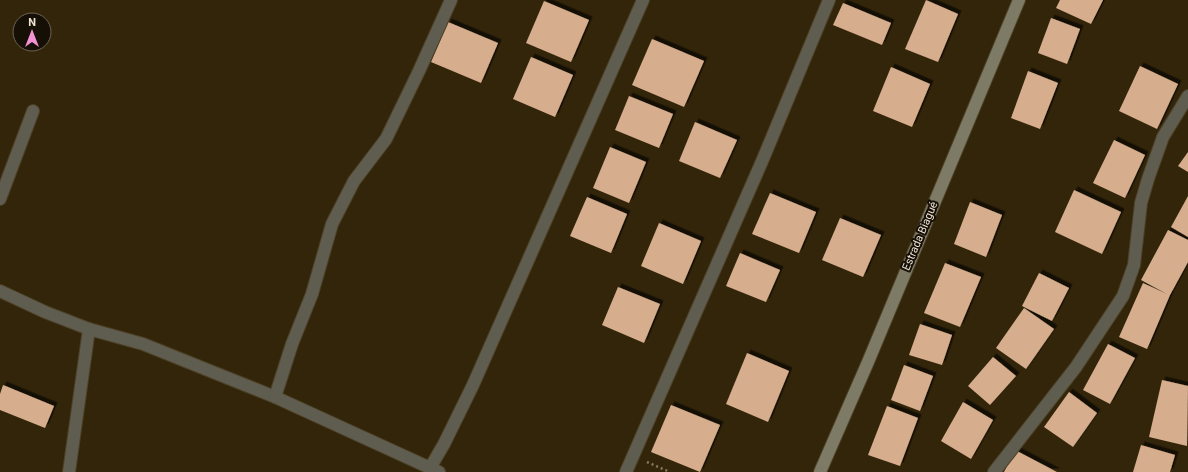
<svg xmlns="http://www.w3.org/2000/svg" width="1188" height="472" viewBox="0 0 1188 472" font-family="Roboto,sans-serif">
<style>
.building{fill:#d6ad8d;filter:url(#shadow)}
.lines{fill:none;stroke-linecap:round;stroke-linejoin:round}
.street-casing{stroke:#4d4026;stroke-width:14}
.secondary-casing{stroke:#4d4026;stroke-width:14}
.path{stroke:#837861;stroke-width:2.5;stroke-dasharray:2 3;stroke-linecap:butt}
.street{stroke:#5f5d4f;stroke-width:12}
.secondary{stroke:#7d7a65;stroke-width:12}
.labels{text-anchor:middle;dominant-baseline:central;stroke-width:4;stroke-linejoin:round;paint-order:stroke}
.street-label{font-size:11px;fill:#ece3d3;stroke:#160f05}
</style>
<defs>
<filter id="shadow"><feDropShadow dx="3.5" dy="-3.5" stdDeviation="0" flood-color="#0009"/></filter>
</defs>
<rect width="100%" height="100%" fill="#33250a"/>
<g class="building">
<polygon points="926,0 958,14 938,62 905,49"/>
<polygon points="1060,0 1103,0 1091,24 1056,8"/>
<polygon points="544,1 589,20 571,62 526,43"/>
<polygon points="843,3 891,23 882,45 833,25"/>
<polygon points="1051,18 1080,29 1067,64 1038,53"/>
<polygon points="448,22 498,43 481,83 431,62"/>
<polygon points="652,39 704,61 684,107 632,85"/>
<polygon points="531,57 573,75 555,117 513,99"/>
<polygon points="1140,66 1178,84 1157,129 1119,111"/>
<polygon points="891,67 930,84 912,127 873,111"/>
<polygon points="1028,71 1058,83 1040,129 1011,118"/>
<polygon points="629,96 673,114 659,148 615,130"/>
<polygon points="695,122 737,140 720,178 679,161"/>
<polygon points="1114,140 1145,155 1125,198 1093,183"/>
<polygon points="610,147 646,162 629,203 593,188"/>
<polygon points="1188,152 1188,172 1178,166"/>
<polygon points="1074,190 1121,212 1102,254 1055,232"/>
<polygon points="770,193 816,212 799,253 752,234"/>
<polygon points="1188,196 1188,237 1171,227"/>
<polygon points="587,197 627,214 611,253 570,236"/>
<polygon points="970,202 1002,215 986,257 954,244"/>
<polygon points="840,218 881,235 863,277 822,260"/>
<polygon points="659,223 701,241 683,284 641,266"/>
<polygon points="1168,230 1188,240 1188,262 1170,295 1147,349 1119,337 1143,283 1167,294 1141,280"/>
<polygon points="740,253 780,270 766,302 726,286"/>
<polygon points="945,263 981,277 960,327 924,313"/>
<polygon points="1039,273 1069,288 1052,321 1022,306"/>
<polygon points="618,287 660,304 644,343 602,325"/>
<polygon points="1024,308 1054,329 1026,369 996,348"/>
<polygon points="920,324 952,335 942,365 909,355"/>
<polygon points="1108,344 1135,358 1110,404 1083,390"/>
<polygon points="747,353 789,371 768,422 726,404"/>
<polygon points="993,357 1016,376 990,405 968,386"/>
<polygon points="904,365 933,376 920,411 891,400"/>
<polygon points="1162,380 1188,386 1187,446 1149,437"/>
<polygon points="3,385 54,406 45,428 0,410 0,394"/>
<polygon points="1069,392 1097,413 1073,447 1044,427"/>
<polygon points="963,402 993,420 971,459 941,441"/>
<polygon points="671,405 720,425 700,472 651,452"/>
<polygon points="887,406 918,418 900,466 868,455"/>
<polygon points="1141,445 1175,455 1170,472 1133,472"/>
<polygon points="1015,450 1057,472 1004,472"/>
</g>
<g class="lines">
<g class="street-casing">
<g id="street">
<polyline points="0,199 33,111"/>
<polyline points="0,291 45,312 89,329 143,344 275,397 439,472"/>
<polyline points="275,397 292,344 312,294 332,224 354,181 386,139 419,71 451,0"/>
<polyline points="430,468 444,444 473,385 643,0"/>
<polyline points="69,472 89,329"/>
<polyline points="626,472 763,159 829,0"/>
<polyline points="994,472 1076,367 1123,296 1134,265 1141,203 1148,179 1163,137 1188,96"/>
</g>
</g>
<g class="secondary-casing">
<polyline id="secondary" points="820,472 868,362 1019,0"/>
</g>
<polyline class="path" points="647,462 670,472"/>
<use href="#street" class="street"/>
<use href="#secondary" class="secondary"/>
</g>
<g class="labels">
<g class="street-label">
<text transform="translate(920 236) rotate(-67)">Estrada Biagué</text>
</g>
</g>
<g transform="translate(32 32)"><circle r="19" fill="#160f05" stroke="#6c6457"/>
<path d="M0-3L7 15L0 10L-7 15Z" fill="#f391d6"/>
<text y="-6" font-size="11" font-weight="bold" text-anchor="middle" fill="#ece3d3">N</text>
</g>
</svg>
